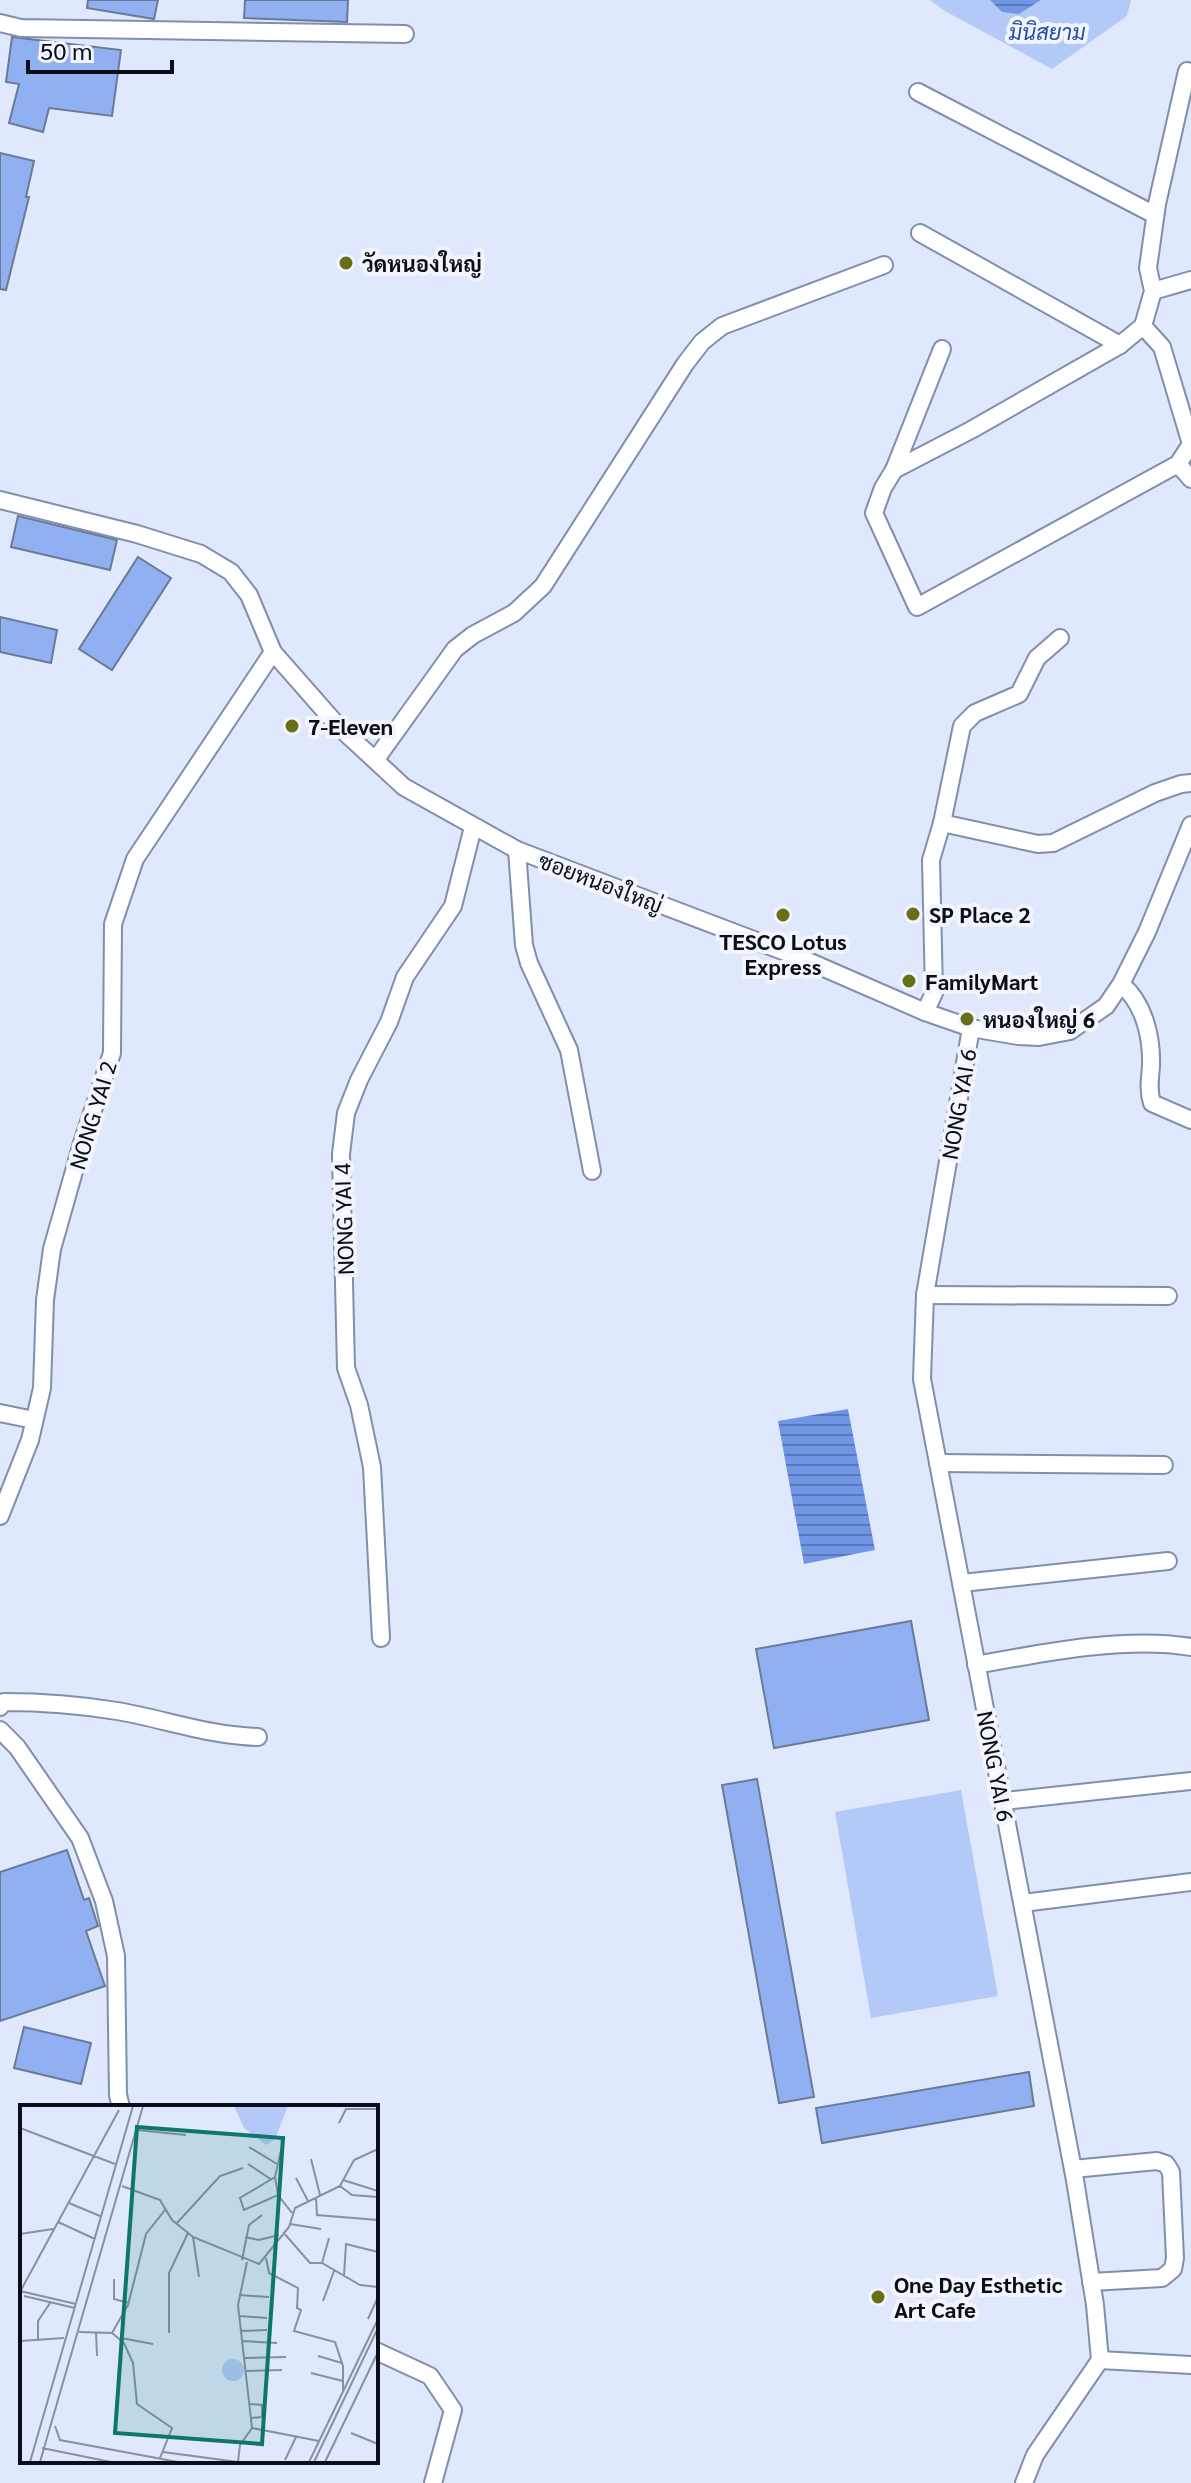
<svg xmlns="http://www.w3.org/2000/svg" width="1191" height="2483" viewBox="0 0 1191 2483" font-family="Georgia,Sarabun,serif">
<style>
.green{fill:#b3caf9}
.water{fill:url(#water-rules)}
.building{fill:#91b0f1;stroke:#6b7a96;stroke-width:2}
.lines{fill:none;stroke-linecap:round;stroke-linejoin:round}
.street-casing{stroke:#808fac;stroke-width:20}
.street{stroke:#fff;stroke-width:16}
.poi-dot{fill:#686f16;stroke:#f2f5fc;stroke-width:3}
.labels{text-anchor:middle;dominant-baseline:central;stroke-width:8;stroke-linejoin:round;paint-order:stroke}
.park-label{font-size:22px;font-style:italic;fill:#274ca8;stroke:#f2f5fc}
.poi-label{font-size:22px;font-weight:bold;fill:#090e18;stroke:#f2f5fc;text-anchor:start}
.street-label{font-size:22px;fill:#090e18;stroke:#f2f5fc}
.inset-road{fill:none;stroke:#8991a1;stroke-width:2}
.view{fill:#0f766e;fill-opacity:0.15;stroke:#0f766e;stroke-width:4}
.inset-edge{fill:none;stroke:#090e18;stroke-width:4}
</style>
<defs>
<pattern id="water-rules" width="6" height="5" patternUnits="userSpaceOnUse" patternTransform="scale(2)"><rect width="6" height="5" fill="#7196e5"/><path d="M0 2.5h6" fill="none" stroke="#5b79b9"/></pattern>
</defs>
<rect width="100%" height="100%" fill="#dfe8fc"/>
<g class="green">
<polygon points="930,0 1131,0 1127,16 1052,69 943,10"/>
<polygon points="961,1790 998,1996 871,2018 835,1812"/>
</g>
<g class="water">
<polygon points="990,0 1041,0 1019,14 1002,12"/>
<polygon points="848,1409 875,1550 804,1564 778,1421"/>
</g>
<g class="building">
<polygon points="88,0 158,0 154,19 87,8"/>
<polygon points="245,0 348,0 347,22 244,18"/>
<polygon points="12,37 121,50 112,116 49,108 43,132 9,123 19,84 6,82"/>
<polygon points="0,153 34,161 26,197 29,197 6,290 0,289"/>
<polygon points="18,516 117,540 110,570 11,547"/>
<polygon points="138,557 171,578 112,670 79,649"/>
<polygon points="0,617 57,630 51,663 0,652"/>
<polygon points="911,1621 929,1720 774,1748 756,1649"/>
<polygon points="757,1779 814,2097 779,2103 722,1785"/>
<polygon points="67,1850 84,1900 89,1898 98,1926 86,1931 105,1986 0,2021 0,1872"/>
<polygon points="24,2027 91,2043 81,2084 14,2068"/>
<polygon points="1029,2072 1034,2106 822,2143 816,2108"/>
</g>
<g class="lines">
<g class="street-casing">
<g id="street">
<polyline points="0,23 21,28 405,34"/>
<polyline points="1187,71 1157,204 1148,268 1153,291 1143,326 1162,347 1191,444"/>
<polyline points="918,92 1155,215"/>
<polyline points="920,233 1120,345"/>
<polyline points="1153,291 1191,280"/>
<polyline points="1143,326 1120,345 971,430 894,470 883,488 874,513 917,607 1178,464"/>
<polyline points="1191,444 1178,464 1191,479"/>
<polyline points="894,470 942,349"/>
<polyline points="0,500 137,534 201,554 231,572 249,595 273,652 338,726 404,787 517,850 801,958 925,1012 971,1028 1018,1036 1039,1037 1070,1031 1106,1006 1121,984 1147,932 1191,825"/>
<polyline points="376,759 455,649 473,635 514,613 543,586 685,364 702,342 722,326 884,265"/>
<polyline points="942,823 1038,844 1053,843 1155,793 1181,784 1191,783"/>
<polyline points="517,850 524,945 529,963 569,1050 592,1171"/>
<path d="M1121,984C1144,1003 1152,1037 1151,1066C1150,1079 1148,1090 1152,1103L1191,1120"/>
<polyline points="925,1012 934,993 931,860 942,823 962,726 975,713 1019,694 1037,658 1060,638"/>
<polyline points="971,1028 925,1295 922,1379 1075,2180 1095,2305 1100,2360 1035,2455 1024,2483"/>
<polyline points="925,1295 1168,1296"/>
<polyline points="0,1413 34,1420"/>
<polyline points="938,1463 1164,1465"/>
<polyline points="0,1516 30,1440 42,1388 45,1300 52,1249 82,1143 112,1053 113,924 135,859 273,652"/>
<polyline points="962,1583 1168,1561"/>
<polyline points="381,1638 372,1467 359,1405 346,1368 341,1154 346,1113 359,1080 389,1022 405,977 453,906 473,827"/>
<path d="M976,1665C1042,1653 1125,1636 1191,1647"/>
<path d="M0,1707L4,1702C42,1702 80,1705 117,1711C164,1719 210,1736 258,1737"/>
<polyline points="0,1730 17,1747 80,1838 104,1901 116,1956 118,2095 121,2107"/>
<polyline points="1004,1801 1191,1781"/>
<polyline points="1023,1903 1191,1882"/>
<polyline points="1073,2169 1157,2161 1166,2164 1171,2172 1175,2258 1173,2269 1162,2278 1091,2282"/>
<polyline points="376,2351 430,2376 453,2410 433,2483"/>
<polyline points="1100,2360 1191,2365"/>
</g>
</g>
<use href="#street" class="street"/>
</g>
<g class="poi-dot">
<circle cx="346" cy="263" r="8"/>
<circle cx="292" cy="726" r="8"/>
<circle cx="913" cy="914" r="8"/>
<circle cx="783" cy="915" r="8"/>
<circle cx="909" cy="981" r="8"/>
<circle cx="967" cy="1019" r="8"/>
<circle cx="878" cy="2297" r="8"/>
</g>
<g class="labels">
<g class="park-label">
<text x="1047" y="31">มินิสยาม</text>
</g>
<g class="poi-label">
<text x="362" y="263">วัดหนองใหญ่</text>
<text x="308" y="726">7-Eleven</text>
<text x="929" y="914">SP Place 2</text>
<text x="783" y="941" text-anchor="middle">TESCO Lotus<tspan x="783" dy="25">Express</tspan></text>
<text x="925" y="981">FamilyMart</text>
<text x="983" y="1019">หนองใหญ่ 6</text>
<text x="894" y="2284">One Day Esthetic<tspan x="894" dy="25">Art Cafe</tspan></text>
</g>
<g class="street-label">
<text transform="translate(601 882) rotate(21)">ซอยหนองใหญ่</text>
<text transform="translate(958 1104) rotate(-80)">NONG YAI 6</text>
<text transform="translate(92 1115) rotate(-73)">NONG YAI 2</text>
<text transform="translate(343 1219) rotate(-92)">NONG YAI 4</text>
<text transform="translate(996 1766) rotate(79)">NONG YAI 6</text>
</g>
</g>
<g transform="translate(20 2105)">
<rect width="358" height="358" fill="#dfe8fc"/>
<path d="M214,1H268L255,34L246,40L224,23ZM202 265a11 11 0 1 1 22 0a11 11 0 1 1-22 0Z" fill="#b3caf9"/>
<path class="inset-road" d="M319,18L326,4H358M0,23L95,59M117,25L166,30M262,41L255,72L258,90L272,108M229,42L257,59M291,54L300,90M228,59L252,75M255,72L220,93L224,105L258,90M276,73L288,96M323,75L358,86M102,81L140,95L152,115L173,132L239,159L269,122L275,103L320,81L334,55L358,44M320,81L332,90L358,92M296,92L297,110L358,115M49,98L80,111M38,117L75,134M157,118L200,71L223,63M270,119L301,124M263,127L290,158H302L340,180L358,182M0,129L33,124M173,132L179,172M225,132L239,135L259,130M246,153L249,168L278,183L277,203L281,205L274,226L315,237L323,261V286M222,155L229,120L242,110M302,158L309,133M324,171L326,139L358,147M94,174V194L109,198M1,185L99,5M0,186L56,199M219,190L249,192M4,191L55,203M303,196L314,166M220,211L247,213M348,214L358,192M221,226L247,225M59,227L92,228L104,238L113,258L117,299L152,323L140,353M76,227L77,251M92,228L108,200L126,129L145,105M149,228V168L168,128M101,233L133,239M0,236L44,233M18,236V216L30,198M222,236L257,238M298,251L322,258M225,253L266,252M226,266L262,265M291,268L323,276M230,299L242,300V312L231,313M35,321L40,335L158,357M232,323L299,336M331,328L358,339M22,343L91,357M143,347L218,357M265,355L276,332M10,357L113,1M20,357L123,1M218,357L220,340L232,323L218,200L227,157M289,357L358,214M294,357L358,223M305,357L358,247"/>
<path class="view" d="M117,22L263,33L242,339L95,328Z"/>
<rect width="358" height="358" class="inset-edge"/>
</g>
<path d="M28 60v12h144v-12" fill="none" stroke="#090e18" stroke-width="4"/>
<text x="40" y="60" font-size="24" fill="#090e18" stroke="#f2f5fc" stroke-width="6" paint-order="stroke">50 m</text>
</svg>
